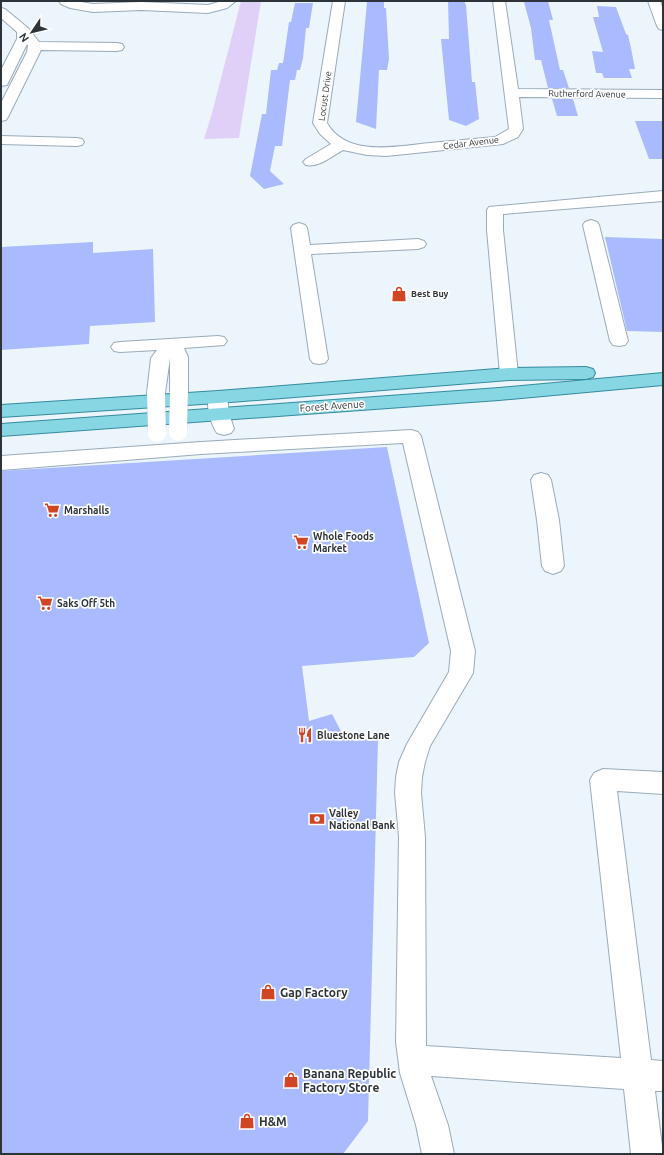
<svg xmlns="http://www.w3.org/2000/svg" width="664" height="1155" viewBox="0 0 664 1155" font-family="Ubuntu,sans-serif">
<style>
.green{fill:#e0d0f7}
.building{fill:#a9baff}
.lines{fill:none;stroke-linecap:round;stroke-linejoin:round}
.minor-casing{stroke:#98abba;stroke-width:2}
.major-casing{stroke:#338b9d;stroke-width:2}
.minor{fill:#fff;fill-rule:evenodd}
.major{fill:#87d6e4;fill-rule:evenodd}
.minor-bridge-casing{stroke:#98abba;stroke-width:18;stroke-linecap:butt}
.minor-bridge{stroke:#fff;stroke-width:18}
.labels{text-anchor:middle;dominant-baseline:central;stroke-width:3.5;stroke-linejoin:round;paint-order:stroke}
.far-street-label{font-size:9px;fill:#2c343a;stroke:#fff}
.far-poi-label{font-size:9px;font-weight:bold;fill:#2c343a;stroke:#fff;text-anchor:start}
.street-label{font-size:10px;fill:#2c343a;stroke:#fff}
.poi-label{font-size:10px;font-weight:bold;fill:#2c343a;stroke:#fff;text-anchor:start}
.near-poi-label{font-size:12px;font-weight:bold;fill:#2c343a;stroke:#fff;text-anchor:start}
</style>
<rect width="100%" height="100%" fill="#edf5fc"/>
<polygon class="green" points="241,1 261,1 239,138 204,139 212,113"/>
<g class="building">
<polygon points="448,1 464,1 466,5 472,82 475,82 479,119 466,126 449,120 441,39 449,39"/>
<polygon points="548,1 553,20 549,20 560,70 563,70 569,88 548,88 541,60 535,60 531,28 524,2"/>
<polygon points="367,2 384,2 384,8 386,8 389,59 387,70 379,70 376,129 356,122"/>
<polygon points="295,3 313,3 309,28 306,28 303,58 300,70 297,70 295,80 290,80 282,146 275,146 270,171 284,184 264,189 250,176 262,114 266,114 271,70 277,70 279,63 283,63 289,22 291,22"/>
<polygon points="597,6 616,7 626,34 628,35 631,48 635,69 629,69 632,78 604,78 602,73 596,73 592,51 603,52 593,17 599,17"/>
<polygon points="552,99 573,99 578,116 557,116"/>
<polygon points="635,121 663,121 663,159 649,159"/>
<polygon points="605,237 663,239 663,332 627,331"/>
<polygon points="93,242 93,253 153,249 155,322 90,326 89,344 1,350 1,247"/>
<polygon points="387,447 429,643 414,657 302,666 309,721 332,714 344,737 378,740 368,1121 343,1154 1,1154 1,471"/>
</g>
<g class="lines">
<g class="minor-casing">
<g id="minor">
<polygon points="59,1 75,1 93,4 141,2 208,5 222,1 236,1 227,8 208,13 141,10 93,12 70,8 61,4"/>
<path d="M333,1H345L327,123C347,158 398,146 430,143C452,141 473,139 495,137L509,129L493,1H505L518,89L663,90V98L519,97L523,129L518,137L503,144L386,156L367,155L343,150C332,156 318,168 306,165L303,162L306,159L331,144L320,134L313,123Z"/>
<polygon points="648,1 660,1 663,9 663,30 659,29 657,26"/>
<polygon points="1,8 5,9 28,28 39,42 117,43 122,44 124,47 122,50 117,51 41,50 8,117 6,120 1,121 1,103 27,52 28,46 27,44 7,85 1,86 1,70 17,39 17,32 1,18"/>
<polygon points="1,136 77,138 82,139 84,142 82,145 77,146 1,144"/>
<polygon points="663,191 663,201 503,214 503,230 518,374 516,378 509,380 502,378 500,374 487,230 487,210 489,207"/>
<polygon points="591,220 597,222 599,225 628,341 625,345 619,346 613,345 610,341 583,225 585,222"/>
<polygon points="299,223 305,225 307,228 310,245 418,239 424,241 426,244 424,247 418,249 311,254 328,359 325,363 319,364 313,363 310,359 291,228 293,225"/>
<polygon points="218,336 224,337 227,341 224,345 184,348 188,357 188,391 186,395 179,397 172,395 170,391 170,358 165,393 163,397 156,399 149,397 147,393 151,358 157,350 120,352 114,351 111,347 114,343 120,342"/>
<path d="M218,391L225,393L227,397L229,413L234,429L231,433L224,435L217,433C211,424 204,403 211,393Z"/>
<polygon points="411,430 418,432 421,436 475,651 473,673 430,746 425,762 422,777 421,793 425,837 426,1046 621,1058 590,780 594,773 603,769 663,772 663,794 617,791 651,1060 663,1061 663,1091 655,1091 663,1154 631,1154 624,1089 431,1076 448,1125 454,1154 422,1154 416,1125 400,1073 396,1042 399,837 395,793 396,777 399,762 407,744 449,672 451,651 403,443 201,454 1,470 1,456 201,442"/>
<polygon points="541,473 548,475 551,480 559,520 564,566 561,571 553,574 545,571 542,566 537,520 531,480 534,475"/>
</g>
</g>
<g class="major-casing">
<g id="major">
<polygon points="586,367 593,369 595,373 593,377 586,379 509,380 218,403 1,417 1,405 218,391 509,368"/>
<polygon points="663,373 663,385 499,400 1,436 1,424 499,388"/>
</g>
</g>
<use href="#minor" class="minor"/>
<use href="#major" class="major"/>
<g class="minor-bridge-casing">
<g id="minor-bridge">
<polyline points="156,393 157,433"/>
<polyline points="178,432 179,391"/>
</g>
</g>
<use href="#minor-bridge" class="minor-bridge"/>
</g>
<defs>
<g id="shop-bare" transform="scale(1.2)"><path d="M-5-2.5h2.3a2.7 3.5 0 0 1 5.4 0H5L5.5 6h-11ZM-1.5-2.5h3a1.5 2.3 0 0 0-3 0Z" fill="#d04625" stroke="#fff" stroke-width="2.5" paint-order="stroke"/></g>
<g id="supermarket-bare" transform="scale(1.2)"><path d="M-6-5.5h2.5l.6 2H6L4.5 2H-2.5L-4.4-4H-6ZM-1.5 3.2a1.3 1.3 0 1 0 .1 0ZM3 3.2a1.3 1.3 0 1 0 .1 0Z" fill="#d04625" stroke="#fff" stroke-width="2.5" paint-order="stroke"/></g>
<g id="restaurant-bare" transform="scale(1.2)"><path d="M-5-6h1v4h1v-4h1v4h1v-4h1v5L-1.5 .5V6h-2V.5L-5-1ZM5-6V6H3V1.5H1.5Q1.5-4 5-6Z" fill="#d04625" stroke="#fff" stroke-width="2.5" paint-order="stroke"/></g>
<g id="bank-bare" transform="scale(1.2)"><path d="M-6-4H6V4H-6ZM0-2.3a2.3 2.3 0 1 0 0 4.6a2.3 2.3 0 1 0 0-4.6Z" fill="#d04625" stroke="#fff" stroke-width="2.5" paint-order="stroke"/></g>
</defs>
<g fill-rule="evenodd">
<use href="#shop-bare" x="399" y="294"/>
<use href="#supermarket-bare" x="52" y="510"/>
<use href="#supermarket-bare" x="301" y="542"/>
<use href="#supermarket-bare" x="45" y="603"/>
<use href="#restaurant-bare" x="305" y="735"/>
<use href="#bank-bare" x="317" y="819"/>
<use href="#shop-bare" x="268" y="992"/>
<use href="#shop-bare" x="291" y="1080"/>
<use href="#shop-bare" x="247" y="1121"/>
</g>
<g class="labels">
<g class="far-street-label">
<text transform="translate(587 94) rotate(1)">Rutherford Avenue</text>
<text transform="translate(325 96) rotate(-82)">Locust Drive</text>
<text transform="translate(471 143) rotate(-7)">Cedar Avenue</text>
</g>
<g class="far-poi-label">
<text x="411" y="294">Best Buy</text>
</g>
<g class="street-label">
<text transform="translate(332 406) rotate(-4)">Forest Avenue</text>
</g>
<g class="poi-label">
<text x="64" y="510">Marshalls</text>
<text x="313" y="536">Whole Foods<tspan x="313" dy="12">Market</tspan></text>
<text x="57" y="603">Saks Off 5th</text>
<text x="317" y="735">Bluestone Lane</text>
<text x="329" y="813">Valley<tspan x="329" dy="12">National Bank</tspan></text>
</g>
<g class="near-poi-label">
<text x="280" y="992">Gap Factory</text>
<text x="303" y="1073">Banana Republic<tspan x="303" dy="14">Factory Store</tspan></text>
<text x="259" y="1121">H&amp;M</text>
</g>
</g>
<rect width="664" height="1155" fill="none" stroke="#2c343a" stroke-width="4"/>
<g transform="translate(32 32) rotate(235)" stroke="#ffffff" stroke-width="3" paint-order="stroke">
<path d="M0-3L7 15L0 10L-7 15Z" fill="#2c343a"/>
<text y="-6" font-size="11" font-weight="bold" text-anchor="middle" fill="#2c343a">N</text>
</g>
</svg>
